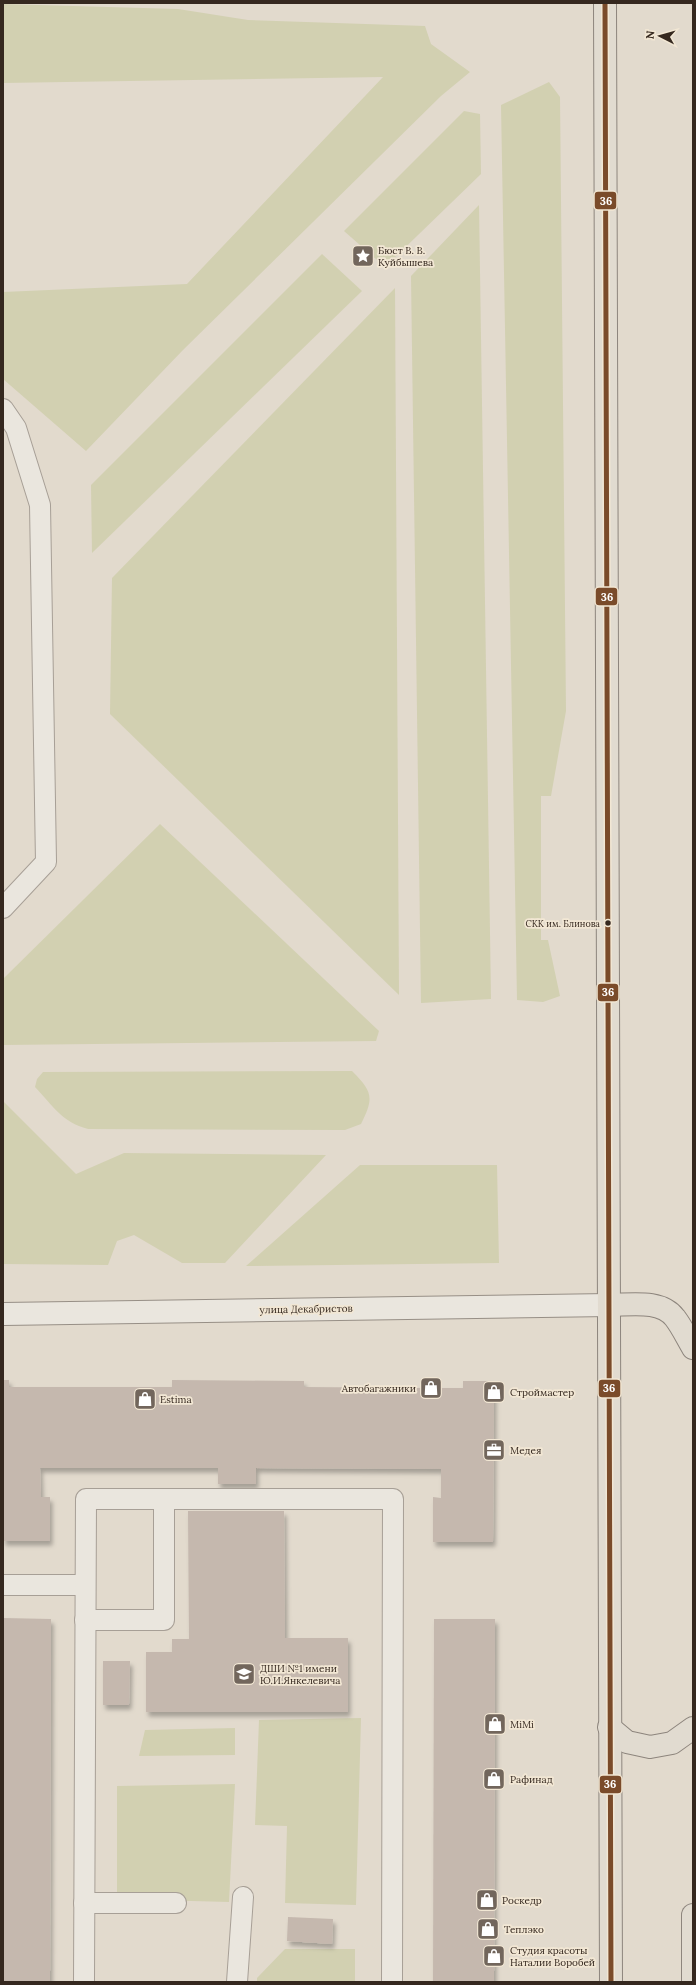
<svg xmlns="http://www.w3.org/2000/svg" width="696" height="1985" viewBox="0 0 696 1985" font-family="Lora,serif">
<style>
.green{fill:#d2d0b1}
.building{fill:#c5b8ae;filter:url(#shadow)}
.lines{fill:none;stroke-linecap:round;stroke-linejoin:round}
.lane-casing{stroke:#a79f96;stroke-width:22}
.secondary-casing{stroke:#978f86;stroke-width:24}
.primary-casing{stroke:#8d857d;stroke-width:24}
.lane{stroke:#eae6de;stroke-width:20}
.secondary{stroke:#eae6de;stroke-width:22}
.primary{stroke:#e1dbd0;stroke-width:22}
.bus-1-casing{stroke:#f2e7d4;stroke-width:8}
.bus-1{stroke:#7a4b2a;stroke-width:5}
.bus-dot{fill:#35281f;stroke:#f2e7d4;stroke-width:1.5}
.labels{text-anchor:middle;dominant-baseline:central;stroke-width:3.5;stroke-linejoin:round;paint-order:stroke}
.bus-label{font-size:9px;fill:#35281f;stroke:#f2e7d4;text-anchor:end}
.poi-label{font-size:10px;fill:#35281f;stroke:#f2e7d4;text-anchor:start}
.street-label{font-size:10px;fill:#35281f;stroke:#f2e7d4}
.line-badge{stroke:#f2e7d4;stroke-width:1.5}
.badge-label{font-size:11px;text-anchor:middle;font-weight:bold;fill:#fff}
</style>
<defs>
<filter id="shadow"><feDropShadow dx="2.5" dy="4.5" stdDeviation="2" flood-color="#0004"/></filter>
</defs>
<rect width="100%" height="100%" fill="#e2dacd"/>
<g class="green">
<polygon points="3,4 178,9 248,20 425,26 431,44 470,72 441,96 183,350 86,451 3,379 3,292 187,284 383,77 3,83"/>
<polygon points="549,82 560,97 566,711 551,796 541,796 541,940 548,940 560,996 543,1002 517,1000 501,105"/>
<polygon points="464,111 480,114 481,174 385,267 344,231"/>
<polygon points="479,205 491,999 421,1003 411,276"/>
<polygon points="322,254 362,291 92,553 91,485"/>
<polygon points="395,288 399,995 110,714 112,578"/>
<polygon points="160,824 379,1031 376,1041 3,1045 3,979"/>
<path d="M352,1071C373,1092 374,1098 361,1124L345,1130L88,1129C62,1122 53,1106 35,1087L37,1079L43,1072Z"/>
<polygon points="3,1101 76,1174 124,1153 326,1155 225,1263 182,1263 134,1235 117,1241 108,1265 3,1264"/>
<polygon points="360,1165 497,1165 499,1263 246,1266"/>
<polygon points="361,1718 356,1905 285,1903 287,1826 255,1825 259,1720"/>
<polygon points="235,1728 235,1755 139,1756 145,1730"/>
<polygon points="235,1784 229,1902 117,1899 117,1786"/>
<polygon points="285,1949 355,1949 355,1982 257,1982 257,1978"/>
</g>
<g class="building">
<polygon points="3,1380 9,1380 9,1387 172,1387 172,1380 304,1381 304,1387 431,1388 463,1388 463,1381 494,1381 493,1542 433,1542 433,1497 441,1498 441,1469 256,1468 256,1484 218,1484 218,1468 40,1468 41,1497 50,1497 50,1541 3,1541"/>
<polygon points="188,1511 284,1511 285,1638 348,1638 348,1712 146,1712 146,1652 172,1652 172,1639 189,1639"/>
<polygon points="3,1618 51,1619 50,1982 3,1982"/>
<polygon points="434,1619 495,1619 494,1982 433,1982"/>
<polygon points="103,1661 130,1661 129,1705 103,1705"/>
<polygon points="288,1917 333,1919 332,1944 287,1941"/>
</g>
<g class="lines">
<g class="lane-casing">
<g id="lane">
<polyline points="3,409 16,428 40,505 46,862 3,908"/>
<polyline points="3,1585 85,1585"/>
<polyline points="85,1620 164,1620 164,1499"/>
<polyline points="84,1903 176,1903"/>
<polyline points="84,1982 86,1499 393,1499 392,1982"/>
<polyline points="237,1982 243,1897"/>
</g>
</g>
<g class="secondary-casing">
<polyline id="secondary" points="3,1314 609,1305"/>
</g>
<g class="primary-casing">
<g id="primary">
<polyline points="605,3 611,1982"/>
<path d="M609,1305C630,1305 661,1299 675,1318C682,1327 687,1338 693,1348"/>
<polyline points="609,1727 627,1742 650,1747 672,1743 693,1728"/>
<polyline points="693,1982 693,1915"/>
</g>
</g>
<use href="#lane" class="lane"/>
<use href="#secondary" class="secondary"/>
<use href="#primary" class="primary"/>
<g class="bus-1-casing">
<polyline id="bus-1" points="605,3 611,1982"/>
</g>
<use href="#bus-1" class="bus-1"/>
</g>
<defs>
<g id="sight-square" transform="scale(1.15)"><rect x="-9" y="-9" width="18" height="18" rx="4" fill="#72665c" stroke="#f2e7d4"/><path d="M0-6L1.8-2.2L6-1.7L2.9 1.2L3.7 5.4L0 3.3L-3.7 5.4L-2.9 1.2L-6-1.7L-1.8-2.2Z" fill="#fff"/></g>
<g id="shop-square" transform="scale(1.15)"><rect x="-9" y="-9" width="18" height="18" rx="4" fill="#72665c" stroke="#f2e7d4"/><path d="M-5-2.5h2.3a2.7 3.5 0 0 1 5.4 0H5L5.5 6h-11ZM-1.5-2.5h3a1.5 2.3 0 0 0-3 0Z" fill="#fff"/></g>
<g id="office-square" transform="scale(1.15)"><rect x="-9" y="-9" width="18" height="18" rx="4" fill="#72665c" stroke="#f2e7d4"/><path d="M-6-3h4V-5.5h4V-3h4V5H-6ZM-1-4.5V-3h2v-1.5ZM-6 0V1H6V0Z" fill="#fff"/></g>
<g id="school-square" transform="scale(1.15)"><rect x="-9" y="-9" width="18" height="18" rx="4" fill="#72665c" stroke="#f2e7d4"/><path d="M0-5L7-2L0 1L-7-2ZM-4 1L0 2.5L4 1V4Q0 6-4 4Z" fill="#fff"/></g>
</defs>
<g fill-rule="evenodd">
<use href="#sight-square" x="363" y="256"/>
<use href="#shop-square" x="431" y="1388"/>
<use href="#shop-square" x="494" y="1392"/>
<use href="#shop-square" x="145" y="1399"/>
<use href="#office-square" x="494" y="1450"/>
<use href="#school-square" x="244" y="1674"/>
<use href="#shop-square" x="495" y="1724"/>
<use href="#shop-square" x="494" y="1779"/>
<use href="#shop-square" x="487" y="1900"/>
<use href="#shop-square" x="488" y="1929"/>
<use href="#shop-square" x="494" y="1956"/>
</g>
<circle class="bus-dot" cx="608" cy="923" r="3.5"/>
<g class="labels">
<g class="bus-label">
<text x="600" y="923">СКК им. Блинова</text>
</g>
<g class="poi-label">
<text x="378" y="250">Бюст В. В.<tspan x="378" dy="12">Куйбышева</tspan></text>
<text x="416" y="1388" text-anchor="end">Автобагажники</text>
<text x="510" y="1392">Строймастер</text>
<text x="160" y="1399">Estima</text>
<text x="510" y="1450">Медея</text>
<text x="260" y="1668">ДШИ №1 имени<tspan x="260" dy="12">Ю.И.Янкелевича</tspan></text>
<text x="510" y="1724">MiMi</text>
<text x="510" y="1779">Рафинад</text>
<text x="502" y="1900">Роскедр</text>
<text x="504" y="1929">Теплэко</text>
<text x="510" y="1950">Студия красоты<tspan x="510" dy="12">Наталии Воробей</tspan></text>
</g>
<g class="street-label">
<text transform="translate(306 1309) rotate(-1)">улица Декабристов</text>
</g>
</g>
<g class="line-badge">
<rect x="594" y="191" width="23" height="19" rx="4" fill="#7a4b2a"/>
<rect x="595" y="587" width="23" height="19" rx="4" fill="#7a4b2a"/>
<rect x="597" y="983" width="22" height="19" rx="4" fill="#7a4b2a"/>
<rect x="598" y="1379" width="23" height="19" rx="4" fill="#7a4b2a"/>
<rect x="599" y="1775" width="23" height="19" rx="4" fill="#7a4b2a"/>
</g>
<g class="badge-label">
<text x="606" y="205">36</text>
<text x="607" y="601">36</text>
<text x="608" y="996">36</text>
<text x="609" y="1392">36</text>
<text x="610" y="1788">36</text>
</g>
<rect width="696" height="1985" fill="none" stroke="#35281f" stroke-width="8"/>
<g transform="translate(660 36) rotate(276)" stroke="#f2e7d4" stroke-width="3" paint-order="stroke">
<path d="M0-3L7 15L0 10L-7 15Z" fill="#35281f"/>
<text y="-6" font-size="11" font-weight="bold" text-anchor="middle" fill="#35281f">N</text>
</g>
</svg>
